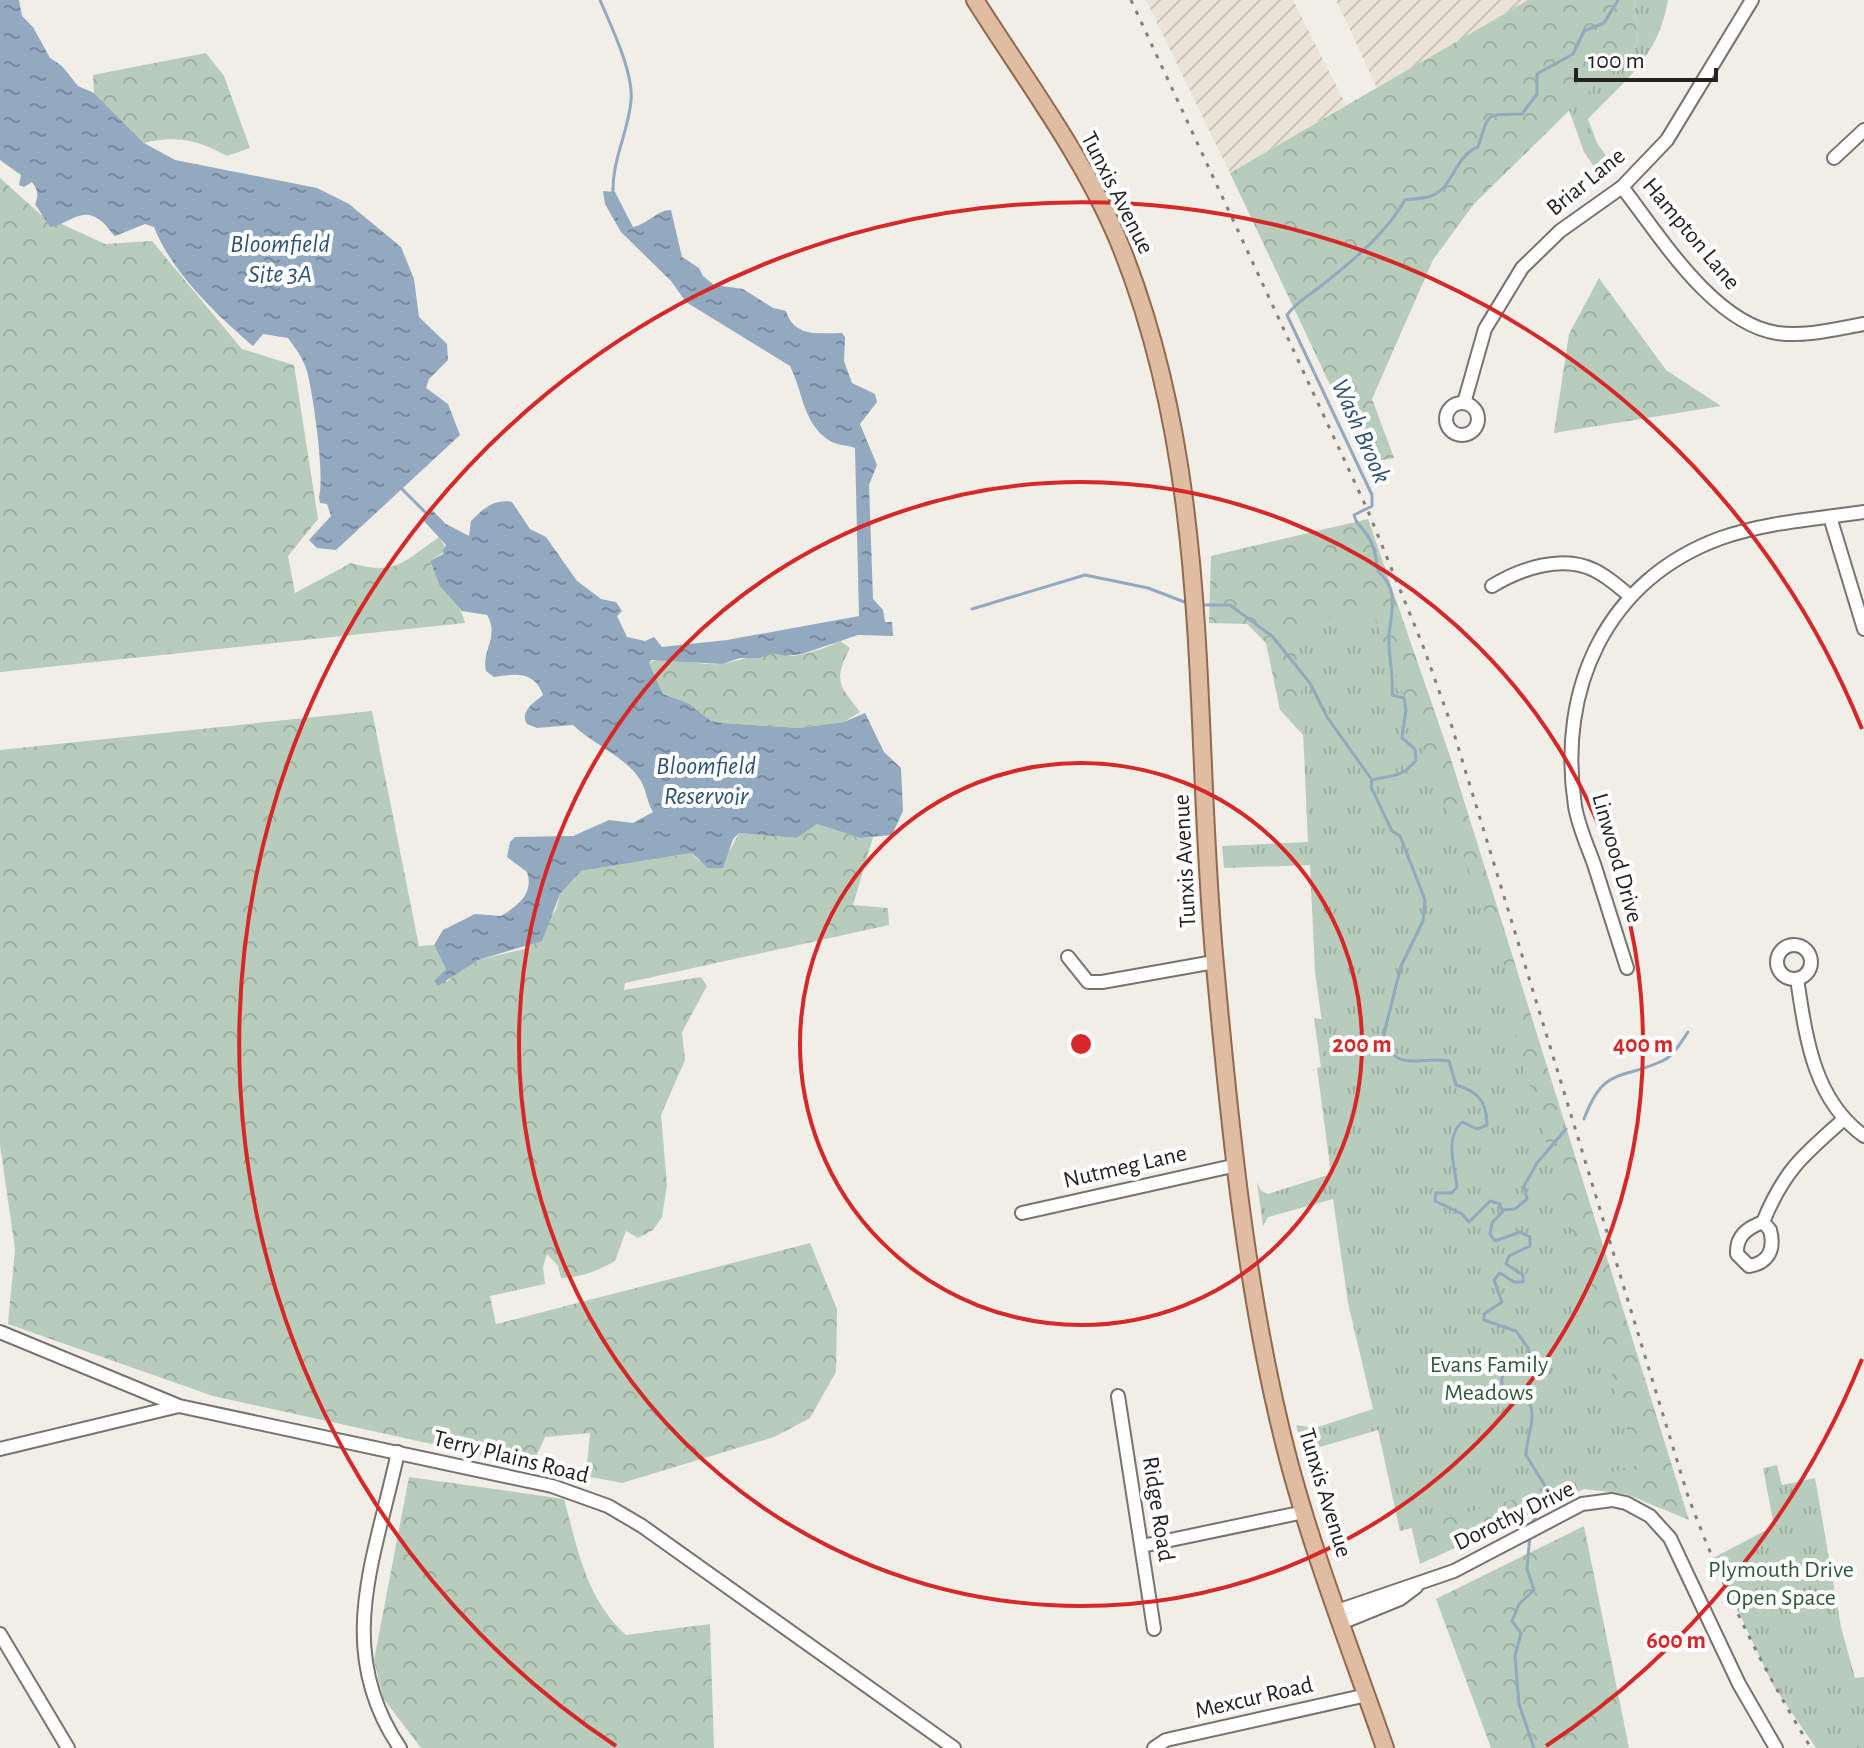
<svg xmlns="http://www.w3.org/2000/svg" width="1864" height="1748" viewBox="0 0 1864 1748" font-family="'Alegreya Sans',sans-serif">
<style>
.industrial{fill:url(#industrial-furrows)}
.forest{fill:url(#forest-crowns)}
.park{fill:url(#park-tufts)}
.water{fill:url(#water-ripples)}
.lines{fill:none;stroke-linecap:round;stroke-linejoin:round}
.stream{stroke:#92a9c0;stroke-width:3}
.minor-casing{stroke:#77746f;stroke-width:16}
.major-casing{stroke:#916a4d;stroke-width:20}
.minor{stroke:#fff;stroke-width:12}
.major{stroke:#e0bca3;stroke-width:16}
.rail{stroke:#81807c;stroke-width:3;stroke-dasharray:4 8;stroke-linecap:butt}
.ring{fill:none;stroke:#d62828;stroke-width:4}
.labels{text-anchor:middle;dominant-baseline:central;stroke-width:8;stroke-linejoin:round;paint-order:stroke}
.street-label{font-size:24px;fill:#242321;stroke:#fff}
.park-label{font-size:24px;fill:#305a39;stroke:#fff}
.water-label{font-size:26px;font-style:italic;fill:#2c5174;stroke:#fff}
.centre{fill:#d62828;stroke:#fff;stroke-width:4}
.ring-label{font-size:24px;text-anchor:middle;font-weight:bold;fill:#d62828;stroke:#fff;stroke-width:8;stroke-linejoin:round;paint-order:stroke}
</style>
<defs>
<pattern id="industrial-furrows" width="10" height="10" patternUnits="userSpaceOnUse" patternTransform="scale(2)"><rect width="10" height="10" fill="#eae4d7"/><path d="M-1 1l2-2M0 10L10 0M9 11l2-2" fill="none" stroke="#c9c3b8"/></pattern>
<pattern id="forest-crowns" width="20" height="18" patternUnits="userSpaceOnUse" patternTransform="scale(2)"><rect width="20" height="18" fill="#b8ccbb"/><path d="M2 6a3 3 0 1 1 6 0M12 15a3 3 0 1 1 6 0" fill="none" stroke="#9eafa0"/></pattern>
<pattern id="park-tufts" width="24" height="20" patternUnits="userSpaceOnUse" patternTransform="scale(2)"><rect width="24" height="20" fill="#b8ccbb"/><path d="M3 7l-1-3M5 7V3M7 7l1-3M15 17l-1-3M17 17v-4M19 17l1-3" fill="none" stroke="#9eafa0"/></pattern>
<pattern id="water-ripples" width="26" height="14" patternUnits="userSpaceOnUse" patternTransform="scale(2)"><rect width="26" height="14" fill="#92a9c0"/><path d="M2 4q2-2 4 0t4 0M15 11q2-2 4 0t4 0" fill="none" stroke="#77899c"/></pattern>
</defs>
<rect width="100%" height="100%" fill="#f1eee8"/>
<g class="industrial">
<polygon points="1146,0 1293,0 1346,105 1230,173"/>
<polygon points="1336,0 1528,0 1377,88"/>
</g>
<g class="forest">
<polygon points="1528,0 1634,0 1638,43 1473,205 1433,260 1372,399 1394,458 1367,463 1230,173"/>
<path d="M206,53L224,76L250,148L227,156C198,140 176,135 144,143L94,93L93,75Z"/>
<path d="M0,178L40,214L105,244L152,241L242,349L294,365L318,519L288,556L295,593L351,563C396,576 403,562 439,537L447,550L430,561C437,586 460,599 465,623L0,672Z"/>
<polygon points="1599,278 1666,370 1721,406 1554,433 1569,334"/>
<polygon points="1368,519 1450,756 1689,1520 1626,1494 1584,1489 1420,1564 1348,1260 1314,1018 1342,1022 1305,737 1280,710 1266,643 1247,624 1209,623 1211,556"/>
<path d="M840,641L850,648C833,681 839,685 860,712L844,722L798,728L723,723L711,721L688,703L663,694L649,663C668,653 697,666 718,664C733,663 759,653 773,653C777,653 781,656 786,656C801,657 826,648 840,641Z"/>
<path d="M372,711L419,946L434,945L446,969L443,975L447,982L464,966L478,960L524,949L556,910L560,894L581,871L692,853L699,861L730,850L739,833L797,838L817,824L860,838L873,837L853,905L888,908L889,925L625,983L624,990L701,977L707,986L682,1032L685,1060L661,1115L667,1185L662,1217L653,1230L638,1238L626,1231L615,1261C597,1271 582,1277 561,1278L558,1266L547,1254L543,1267L545,1284L490,1296L496,1324L810,1243L837,1309L836,1372L810,1418L774,1437L622,1483L586,1476L590,1433L545,1437L532,1466L213,1396L8,1324L15,1249L0,1145V750Z"/>
<path d="M409,1477L564,1499C578,1550 586,1599 626,1635L710,1624L714,1748H421L383,1698L374,1660Z"/>
<polygon points="1584,1526 1629,1748 1491,1748 1436,1599"/>
</g>
<g class="park">
<path d="M1634,0H1668C1658,58 1626,79 1588,119L1597,143L1613,165L1601,177L1584,152L1569,110L1638,43Z"/>
<polygon points="1373,614 1518,1002 1521,1011 1510,1015 1637,1465 1400,1531 1378,1430 1313,1449 1306,1458 1296,1425 1315,1428 1373,1409 1348,1303 1333,1199 1268,1217 1263,1226 1257,1182 1261,1191 1268,1194 1331,1174 1317,1068 1328,1065 1315,972 1310,865 1224,868 1222,846 1308,842 1298,620"/>
<polygon points="1777,1465 1782,1485 1815,1478 1841,1627 1855,1678 1864,1677 1864,1748 1816,1748 1773,1685 1713,1558 1774,1526 1763,1468"/>
</g>
<g class="water">
<path d="M0,0H19L22,16L33,27L50,58L62,66L78,86L94,93L144,143L175,160L317,188L349,204L401,247L414,279L419,317L447,344L448,360L429,379L426,388L448,404L460,435L336,550L317,548L309,540L331,516L327,504L320,503L319,497C325,475 313,394 307,371C303,358 296,349 288,338L263,334L253,346C216,314 172,273 154,227L145,224L115,236C109,231 107,225 101,221C81,205 69,225 50,227L35,204C39,196 38,189 32,182L24,187L19,185L21,175L0,160Z"/>
<path d="M603,191L615,192L633,227C648,224 657,210 671,210L682,257L699,268L703,276L714,285L743,289L773,308L786,311C794,338 820,333 842,333L845,337L844,361L852,383L875,394L877,402L860,424L877,465L869,485L873,599L883,610L885,622H892L893,636L858,635L802,654L785,656L771,653L759,658H740L722,664L652,660L649,663L663,694L688,703L711,721L723,723L798,728L844,722L865,713L884,752L901,768L903,811L892,835L860,838L817,824L797,838L739,833L733,839L723,868H708L692,853L581,871L560,894L542,941L478,960L438,986L434,981L446,969L434,945L443,930L475,914L501,916C519,905 534,893 527,872L507,857L510,842L515,837L573,836L609,820L633,823L653,812C647,802 647,793 642,783C629,758 592,744 573,725L537,728L527,724C519,711 535,702 543,695C534,670 515,674 494,677L486,671C481,651 500,636 487,615L462,611L440,586L430,561L443,554L446,545L423,520L426,512L433,511L446,524L469,536L471,521C483,509 494,498 512,502L530,529L546,537L577,581L601,599L616,602L622,611L617,616L627,637L645,641L654,637L662,647L727,640L859,616L855,448C848,445 836,445 830,441C802,423 803,391 790,366L686,302L671,281L621,232L605,204Z"/>
</g>
<g class="lines">
<g class="stream">
<path d="M600,0C611,26 634,73 631,101C628,133 612,160 613,192"/>
<polyline points="400,487 426,513"/>
<polyline points="1202,605 1230,605 1272,636 1310,683 1327,717 1372,780"/>
<polyline points="972,609 1085,575 1148,588 1187,603"/>
<path d="M1584,1119C1604,1066 1619,1081 1662,1061C1673,1057 1681,1042 1688,1032"/>
<polyline points="1501,1210 1515,1209 1527,1199 1524,1186 1537,1163 1566,1129"/>
<path d="M1532,1524L1547,1489L1526,1455C1527,1430 1541,1414 1523,1393L1505,1391C1498,1379 1503,1369 1517,1366L1529,1373L1535,1371L1528,1348L1516,1331L1484,1320V1314L1502,1302L1494,1280L1500,1273L1514,1282H1523V1275L1506,1264L1509,1256L1530,1246V1237L1520,1232L1495,1241L1490,1234L1492,1223L1502,1212L1500,1204L1490,1201L1469,1222L1462,1214L1435,1201L1436,1193H1452L1457,1187C1455,1166 1444,1139 1462,1122L1477,1129L1487,1125C1487,1102 1478,1091 1456,1085L1449,1061C1421,1055 1392,1076 1384,1034L1401,966L1423,921L1425,900L1400,836L1392,831L1371,787L1372,780C1392,774 1400,780 1416,760L1415,749L1402,738L1406,710L1404,698L1392,695C1394,675 1388,656 1389,636C1391,610 1400,591 1378,571C1376,557 1374,543 1365,532C1360,525 1356,524 1354,515L1372,506V495L1287,315C1298,300 1312,294 1326,282C1356,258 1386,233 1405,200C1413,199 1424,199 1431,196C1455,187 1453,157 1478,147C1490,110 1485,115 1522,114L1537,94V74L1573,54L1584,31L1604,23L1618,0"/>
<polyline points="1530,1535 1527,1569 1534,1590 1519,1604 1512,1621 1521,1633 1515,1656 1519,1704 1534,1748"/>
</g>
<g class="minor-casing">
<g id="minor">
<polyline points="1834,158 1864,130"/>
<path d="M1622,187C1660,236 1713,323 1777,333C1806,337 1836,329 1864,324"/>
<circle cx="1462" cy="419" r="16"/>
<polyline points="1464,403 1485,329 1522,268 1560,231 1622,187 1667,140 1752,0"/>
<polyline points="1830,517 1864,629"/>
<path d="M1492,586C1520,569 1562,554 1594,570C1607,576 1619,587 1630,596"/>
<circle cx="1794" cy="962" r="17"/>
<polyline points="1068,957 1088,982 1102,982 1214,962"/>
<path d="M1627,968C1616,933 1605,898 1594,864C1587,845 1578,825 1575,806C1557,689 1606,580 1721,538C1766,522 1817,519 1864,512"/>
<path d="M1797,979C1806,1037 1813,1099 1864,1136"/>
<polyline points="1022,1213 1237,1165"/>
<path d="M1763,1222L1770,1230C1775,1249 1769,1263 1749,1266L1737,1254C1736,1236 1747,1228 1763,1222C1784,1171 1802,1156 1843,1120"/>
<polyline points="0,1332 179,1406 552,1486 608,1506 642,1526 954,1748"/>
<polyline points="1118,1396 1154,1629"/>
<polyline points="0,1449 179,1406"/>
<path d="M398,1452C375,1559 333,1649 400,1748"/>
<polyline points="1142,1546 1304,1512"/>
<polyline points="1337,1611 1454,1571 1582,1504 1612,1500 1626,1503 1650,1516 1670,1538 1739,1684 1776,1748"/>
<polyline points="1341,1623 1400,1599 1416,1587"/>
<polyline points="0,1634 68,1748"/>
<polyline points="1154,1748 1166,1740 1367,1695"/>
</g>
</g>
<g class="major-casing">
<path id="major" d="M975,0C1026,81 1088,162 1123,252C1214,484 1192,722 1215,965C1230,1129 1247,1303 1289,1462C1315,1559 1352,1653 1385,1748"/>
</g>
<use href="#minor" class="minor"/>
<use href="#major" class="major"/>
<path class="rail" d="M1131,0L1368,511L1423,646L1452,727L1687,1493C1720,1583 1761,1666 1811,1748"/>
</g>
<g class="ring">
<circle cx="1081" cy="1044" r="281"/>
<circle cx="1081" cy="1044" r="562"/>
<path d="M1862 1359A842 842 0 0 1 1546 1746M616 1746A842 842 0 1 1 1862 729"/>
</g>
<g class="labels">
<g class="street-label">
<text transform="translate(1586 182) rotate(-39)">Briar Lane</text>
<text transform="translate(1117 193) rotate(63)">Tunxis Avenue</text>
<text transform="translate(1691 234) rotate(50)">Hampton Lane</text>
<text transform="translate(1617 858) rotate(74)">Linwood Drive</text>
<text transform="translate(1185 861) rotate(-93)">Tunxis Avenue</text>
<text transform="translate(1125 1167) rotate(-13)">Nutmeg Lane</text>
<text transform="translate(511 1457) rotate(14)">Terry Plains Road</text>
<text transform="translate(1325 1493) rotate(73)">Tunxis Avenue</text>
<text transform="translate(1158 1509) rotate(81)">Ridge Road</text>
<text transform="translate(1514 1516) rotate(-26)">Dorothy Drive</text>
<text transform="translate(1254 1698) rotate(-13)">Mexcur Road</text>
</g>
<g class="park-label">
<text x="1489" y="1365">Evans Family<tspan x="1489" dy="28">Meadows</tspan></text>
<text x="1781" y="1570">Plymouth Drive<tspan x="1781" dy="28">Open Space</tspan></text>
</g>
<g class="water-label">
<text x="280" y="244">Bloomfield<tspan x="280" dy="30">Site 3A</tspan></text>
<text transform="translate(1361 431) rotate(66)">Wash Brook</text>
<text x="706" y="766">Bloomfield<tspan x="706" dy="30">Reservoir</tspan></text>
</g>
</g>
<circle cx="1081" cy="1044" r="12" class="centre"/>
<g class="ring-label">
<text x="1362" y="1052">200 m</text>
<text x="1643" y="1052">400 m</text>
<text x="1676" y="1648">600 m</text>
</g>
<path d="M1576 68v12h140v-12" fill="none" stroke="#242321" stroke-width="4"/>
<text x="1588" y="68" font-size="24" fill="#242321" stroke="#ffffff" stroke-width="6" paint-order="stroke">100 m</text>
</svg>
